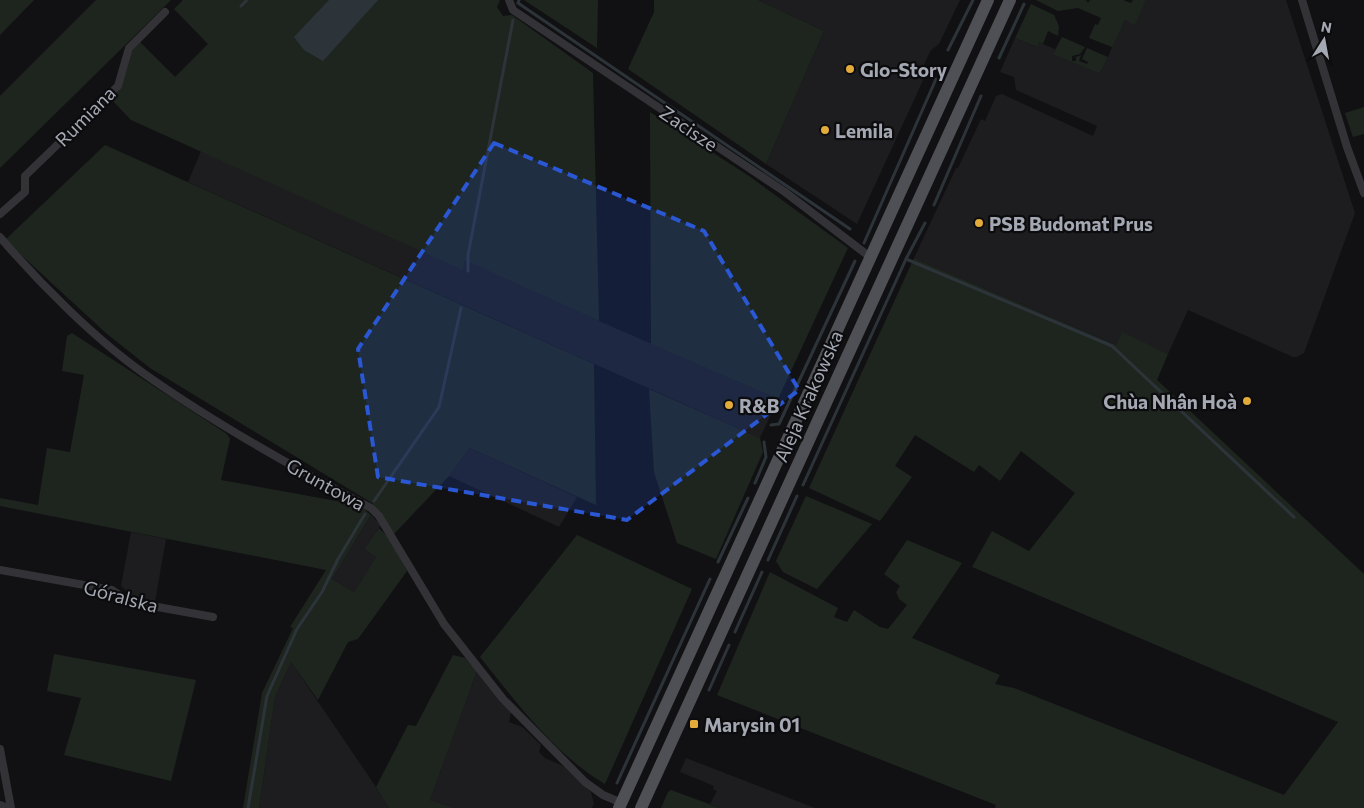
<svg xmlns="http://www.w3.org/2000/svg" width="1364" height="808" viewBox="0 0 1364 808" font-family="Commissioner,sans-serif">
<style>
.built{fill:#1d1d20}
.green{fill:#1e251f}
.water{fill:#2c343a}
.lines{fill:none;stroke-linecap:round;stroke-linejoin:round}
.stream{stroke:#2c343a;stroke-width:3}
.street{stroke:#333337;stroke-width:8}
.primary{stroke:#4f5056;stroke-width:12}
.marked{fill:#2a57d4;fill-opacity:0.2;stroke:#2a57d4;stroke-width:4;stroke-dasharray:10 6;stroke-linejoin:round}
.poi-dot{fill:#e2ab3a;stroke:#0c0c0e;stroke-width:2}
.labels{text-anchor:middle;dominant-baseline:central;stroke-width:4.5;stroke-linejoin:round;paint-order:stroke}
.poi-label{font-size:19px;font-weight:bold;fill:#a4a8b2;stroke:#0c0c0e;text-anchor:start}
.street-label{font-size:19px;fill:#a4a8b2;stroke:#0c0c0e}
</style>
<rect width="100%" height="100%" fill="#111113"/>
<g class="built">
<polygon points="758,0 960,0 939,44 931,50 927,58 923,68 925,76 857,224 766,164 824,31"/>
<polygon points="1146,0 1286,0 1355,213 1304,353 1297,357 1293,357 1188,310 1168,354 1122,333 1116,345 914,258 956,168 958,168 981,119 985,121 996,96 1002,94 1093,136 1097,126 1016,90 1014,77 1000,72 1015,38 1036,47 1039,42 1043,44 1055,49 1054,54 1100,74 1125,20 1135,24"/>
<polygon points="201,151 463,269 465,259 599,321 778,399 760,438 188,182"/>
<polygon points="470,448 577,497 559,527 449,476"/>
<polygon points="371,515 381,525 364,549 376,557 354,592 332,579"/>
<polygon points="131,532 166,539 155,602 131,595 121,586"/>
<polygon points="291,662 376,787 389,808 259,808 275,697"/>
<polygon points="477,671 511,712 509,722 522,727 541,745 539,752 545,758 563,766 591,792 594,804 592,808 455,808 430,800"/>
<polygon points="686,758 815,808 720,808 710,804 717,791 713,789 714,786 680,772"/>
</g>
<g class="green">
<polygon points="0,0 34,0 0,35"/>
<polygon points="96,0 171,0 0,168 0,96"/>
<polygon points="183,0 500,0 497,7 503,16 512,15 593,73 599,321 465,260 463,270 131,120 111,99 121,88 133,49 140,42 175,77 208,44 174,9"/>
<polygon points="524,0 598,0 597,48"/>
<polygon points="654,0 758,0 824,31 766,164 628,69 654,12"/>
<polygon points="1036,0 1086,0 1088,3 1090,0 1123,0 1131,3 1133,0 1146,0 1135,25 1125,20 1100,74 1053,54 1062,37 1085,47 1080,54 1072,56 1072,61 1076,61 1076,57 1081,55 1079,61 1087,64 1088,62 1082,59 1087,48 1108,57 1112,47 1089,38 1095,24 1098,25 1101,18 1078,8 1058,11"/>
<polygon points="1031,4 1054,15 1059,26 1058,36 1048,31 1043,44 1039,42 1037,47 1015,38"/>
<polygon points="1364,107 1364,134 1353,137 1345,113"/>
<polygon points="650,112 749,176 848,248 778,399 651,344"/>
<polygon points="105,145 594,364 596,505 470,448 449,476 394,534 372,503 150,368 107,334 5,240"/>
<polygon points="914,258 1116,345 1122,332 1168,354 1157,380 1364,574 1364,808 995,808 996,805 717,695 770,572 838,608 834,617 847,622 854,610 880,627 888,629 907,605 899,599 896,592 900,586 884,574 907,540 962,563 912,638 1000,675 995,684 1014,688 1284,795 1338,722 972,567 992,531 1029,551 1075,493 1021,451 1000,481 979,465 974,472 915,435 895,466 912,477 880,521 809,488"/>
<polygon points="72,333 227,434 230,439 221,480 353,504 364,509 371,515 332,579 354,592 376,557 364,549 379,528 390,539 407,571 358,639 348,642 318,700 291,662 275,697 259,808 243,808 262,693 293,628 290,627 326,570 0,506 0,498 38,505 47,448 70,452 84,375 62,371 67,336"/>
<polygon points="649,389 760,438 763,452 716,559 677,543 654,472"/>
<polygon points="806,496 872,524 817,589 783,572 776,561"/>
<path d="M577,535L692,589L605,784C554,754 517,703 480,657Z"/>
<polygon points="54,654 196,680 171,781 64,755 81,698 47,691"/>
<polygon points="453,655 465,658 477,671 430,800 455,808 389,808 376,787 408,725 416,726"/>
<polygon points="671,790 720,808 661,808 668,792"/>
</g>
<polygon class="water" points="329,0 378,0 323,61 304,50 294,37"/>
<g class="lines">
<g class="stream">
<polyline points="519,0 518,3 850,229"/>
<polyline points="241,6 247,0"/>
<polyline points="948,50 973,0"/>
<polyline points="999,58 1024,4"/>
<polyline points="934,205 981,96"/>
<polyline points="864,243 936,79"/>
<polyline points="906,259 1112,346 1294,517"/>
<polyline points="468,271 468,255 513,20"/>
<polyline points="771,425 779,424 855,261"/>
<polyline points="755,483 766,457 764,442"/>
<polyline points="803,485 906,259 925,223"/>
<polyline points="374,501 439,407 461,308"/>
<polyline points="768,560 797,496"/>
<polyline points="718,562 748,498"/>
<polyline points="735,632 762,572"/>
<polyline points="709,690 729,645"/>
<polyline points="617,783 710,579"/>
<polyline points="248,808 267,696 297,629 322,592 338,559 365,514"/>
</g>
<g class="street">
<polyline points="509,0 513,10 785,192 870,257"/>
<polyline points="1302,0 1347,147 1364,193"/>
<polyline points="0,214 25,192 25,176 118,86 129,48 165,12"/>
<path d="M0,237C40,284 95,339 146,375C217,425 294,468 371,508L379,516L444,624L503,699L585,782L603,795L622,803"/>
<polyline points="0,570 101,588 112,590 130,602 213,617"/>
<polyline points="0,749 11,808"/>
<polyline points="0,805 9,808"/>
</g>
<g class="primary">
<polyline points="619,808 988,0"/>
<polyline points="641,808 1010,0"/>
</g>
</g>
<path class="marked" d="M494,143L704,231L799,390L627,520L378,477L358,349Z"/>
<g class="poi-dot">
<circle cx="850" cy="69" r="5"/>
<circle cx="825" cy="130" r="5"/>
<circle cx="979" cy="223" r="5"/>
<circle cx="1247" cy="401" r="5"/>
<circle cx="729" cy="405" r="5"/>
<rect x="689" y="719" width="10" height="10" rx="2.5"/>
</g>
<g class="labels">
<g class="poi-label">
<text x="860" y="69">Glo-Story</text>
<text x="835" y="130">Lemila</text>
<text x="989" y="223">PSB Budomat Prus</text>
<text x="1237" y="401" text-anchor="end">Chùa Nhân Hoà</text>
<text x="739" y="405">R&amp;B</text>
<text x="704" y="724">Marysin 01</text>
</g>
<g class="street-label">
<text transform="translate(85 116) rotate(-45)">Rumiana</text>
<text transform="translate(689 128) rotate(34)">Zacisze</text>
<text transform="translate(808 396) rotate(-66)">Aleja Krakowska</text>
<text transform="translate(326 484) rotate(29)">Gruntowa</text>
<text transform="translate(121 596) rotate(15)">Góralska</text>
</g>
</g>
<g transform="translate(1324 40) rotate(11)" stroke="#0c0c0e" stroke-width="4" paint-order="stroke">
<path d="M0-4L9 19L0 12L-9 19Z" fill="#a4a8b2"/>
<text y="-8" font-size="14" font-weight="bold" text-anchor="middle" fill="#a4a8b2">N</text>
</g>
</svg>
